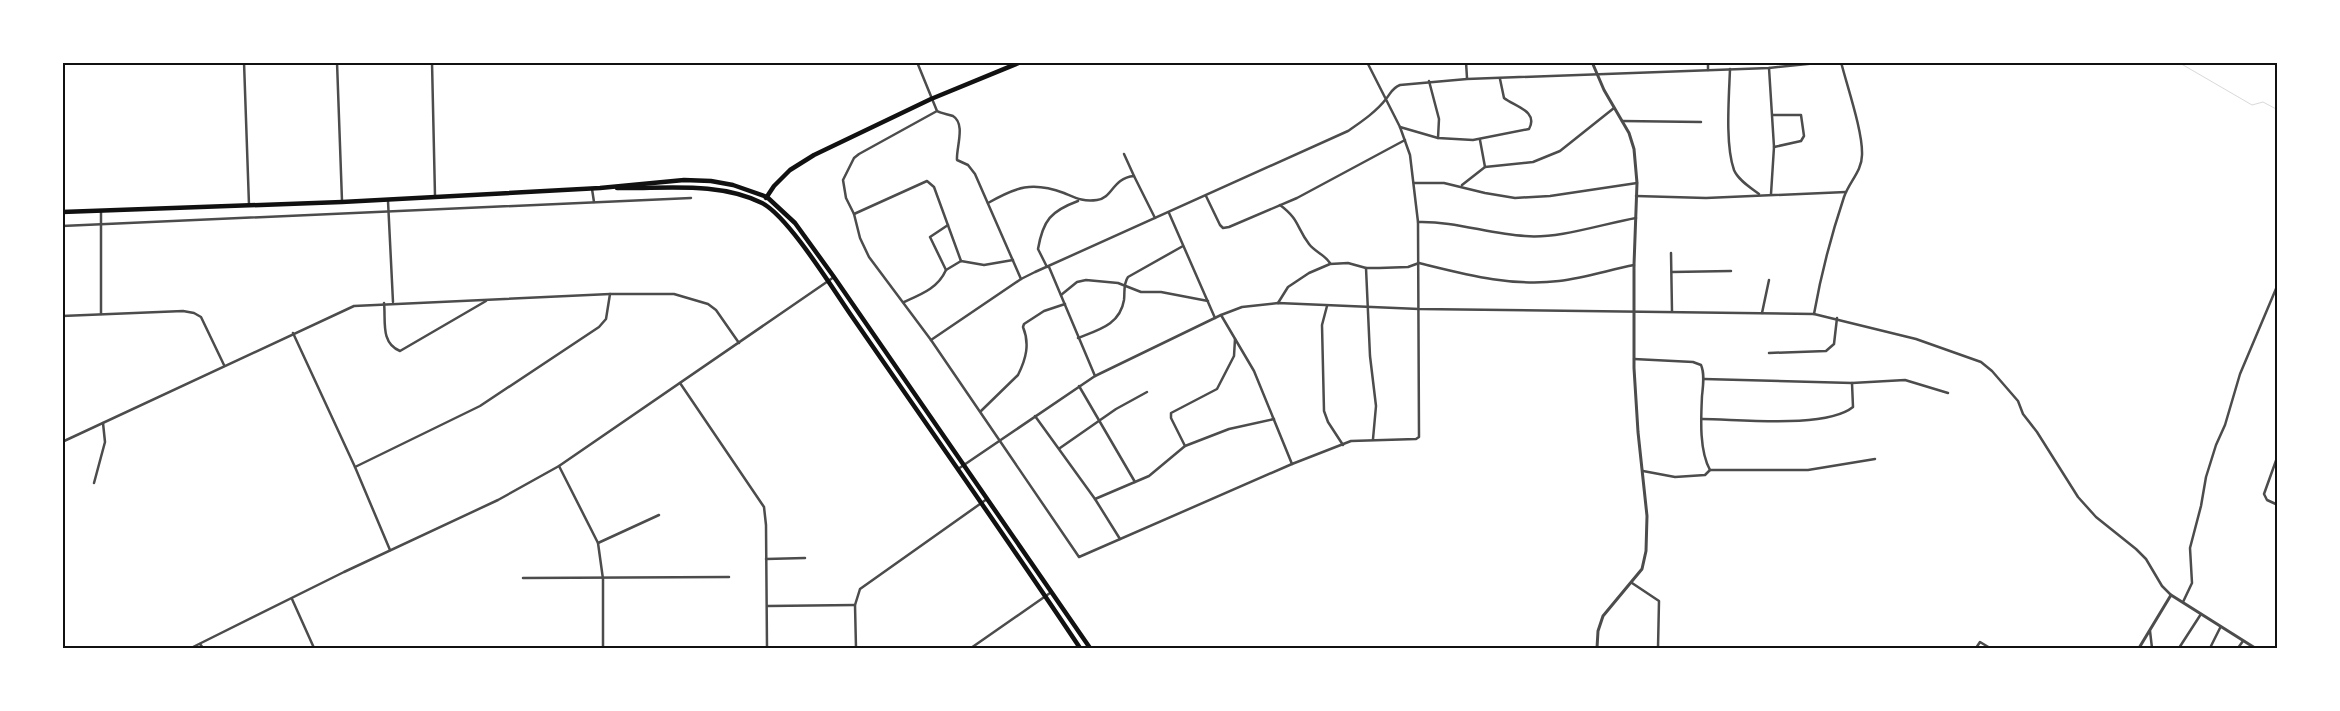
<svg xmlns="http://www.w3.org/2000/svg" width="2340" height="711" viewBox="0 0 2340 711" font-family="Raleway,sans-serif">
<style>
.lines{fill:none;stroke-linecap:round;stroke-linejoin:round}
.stream{stroke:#d9d9d9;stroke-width:1}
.minor{stroke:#4c4c4c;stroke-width:2.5}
.tertiary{stroke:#4c4c4c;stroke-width:3}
.primary{stroke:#111;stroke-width:4.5}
.neatline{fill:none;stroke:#111;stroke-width:2}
</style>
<rect width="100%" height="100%" fill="#fff"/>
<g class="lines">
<polyline class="stream" points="2178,62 2252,105 2263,102 2278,110"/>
<g class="minor">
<polyline points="244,62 249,205"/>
<polyline points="337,62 342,201"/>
<polyline points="432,62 435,196"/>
<path d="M917,62L937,111C942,114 948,114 953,116C966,124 956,148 957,160L968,165L975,174L1021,279"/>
<path d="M1367,62L1400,127L1410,155L1418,222L1419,437L1416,439L1351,441L1292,464L1079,557L931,340L1021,279L1035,272L1348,131C1361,122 1376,112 1386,99C1391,93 1392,88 1400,85L1467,79L1769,68L1827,62"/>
<polyline points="1466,62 1467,78"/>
<polyline points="1708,62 1708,70"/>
<polyline points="1769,68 1774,147 1771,194"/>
<path d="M1730,69C1729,97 1725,145 1734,170C1738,180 1751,188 1759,194"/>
<polyline points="1429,81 1439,119 1438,138"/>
<polyline points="1773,115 1801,115 1804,136 1801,141 1774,147"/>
<polyline points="1622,121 1701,122"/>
<path d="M1400,127L1438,138L1473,140L1529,129C1539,111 1514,106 1504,98L1500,79"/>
<polyline points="1480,140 1485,167"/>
<polyline points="1124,154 1134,176"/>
<polyline points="1414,183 1444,183 1485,193 1515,198 1550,196 1637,183"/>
<polyline points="1462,185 1485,167 1533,162 1560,151 1614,108"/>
<polyline points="592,189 594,202"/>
<polyline points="1206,196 1220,225 1223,228 1229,227 1297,198 1405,140"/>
<polyline points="1636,196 1706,198 1846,192"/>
<polyline points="388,201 393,302"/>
<path d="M988,203C1016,187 1032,181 1064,193C1076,198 1083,202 1097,200C1113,198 1112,178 1134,176L1155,218"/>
<path d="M1280,205C1300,220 1296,227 1309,244C1315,252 1324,254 1330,263"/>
<polyline points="101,212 101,314"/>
<polyline points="1169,213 1215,318"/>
<polyline points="854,214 927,181 934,187 961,261"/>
<path d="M1418,222C1456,221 1488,234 1525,236C1559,239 1602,224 1636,218"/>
<polyline points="62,226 691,198"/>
<polyline points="1671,253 1672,311"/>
<path d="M1047,267L1038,249C1043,220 1051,211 1078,201"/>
<polyline points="1049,267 1095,376"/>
<polyline points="1366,268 1370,356 1376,406 1373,439"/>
<polyline points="946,270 961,261 984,265 1013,260"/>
<polyline points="1672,272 1731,271"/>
<polyline points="1061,295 1077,282 1086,280 1118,283 1141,292 1161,292 1208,301"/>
<path d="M904,302C922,294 938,288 946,270L930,237L948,225"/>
<path d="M384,303C386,320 380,343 400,351L486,301"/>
<path d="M1278,303L1288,287L1309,273L1330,264L1348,263L1366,268H1379L1408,267L1419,263C1464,274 1511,287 1559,281C1584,278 1609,270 1634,265"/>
<polyline points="1327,306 1322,325 1324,411 1328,422 1343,445"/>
<polyline points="1762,313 1769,280"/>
<path d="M1814,314C1821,274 1831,236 1844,197C1849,182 1862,171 1862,155C1863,132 1847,86 1841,62"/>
<polyline points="1221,315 1254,371 1292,464"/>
<polyline points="62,316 183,311 194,313 201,317 224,365"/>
<polyline points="293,333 355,467 390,550"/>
<path d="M1078,338C1098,330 1120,325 1124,300C1125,292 1123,284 1128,277L1183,246"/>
<polyline points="931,340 869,257 860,238 854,214 846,198 843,180 854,158 859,154 937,111"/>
<polyline points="1769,353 1826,351 1834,344 1837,318"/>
<path d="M1634,359L1693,362L1701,365C1705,374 1703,386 1702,396C1701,418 1699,450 1710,470H1808L1875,459"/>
<polyline points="1704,379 1852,383 1905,380 1948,393"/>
<polyline points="680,383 764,507 766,525 767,648"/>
<polyline points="1079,386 1135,482"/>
<path d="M981,411L1018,375C1026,359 1030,344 1023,327L1024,324L1044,311L1065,304"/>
<polyline points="1035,416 1095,499"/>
<path d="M1702,419C1738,419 1826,429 1853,407L1852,383"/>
<polyline points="62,442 354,306 610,294 674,294 708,304 716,310 739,343"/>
<polyline points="1185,446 1171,418 1171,413 1217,389 1234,356 1235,339"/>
<polyline points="1060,448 1116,409 1147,392"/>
<polyline points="2278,455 2264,494 2267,500 2278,505"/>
<polyline points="559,466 598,543 603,579 603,648"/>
<polyline points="355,467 480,406 599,327 606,319 610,294"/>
<polyline points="958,469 1095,376 1221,315 1242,307 1278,303 1419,309 1814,314 1916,339 1981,362 1992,371 2018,401 2023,414 2037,432 2078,497 2096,517 2136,549 2146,559 2162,586 2171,595"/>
<polyline points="1643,471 1675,477 1705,475 1710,470"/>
<polyline points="94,483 105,442 103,423"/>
<polyline points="1120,539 1095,499 1149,476 1185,446 1229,429 1274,419"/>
<polyline points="598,543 659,515"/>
<polyline points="766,559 805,558"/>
<polyline points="523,578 729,577"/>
<polyline points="1632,583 1659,601 1658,648"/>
<polyline points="292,599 314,648"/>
<polyline points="2183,602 2192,583 2190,548 2201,506 2206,477 2216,445 2225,425 2240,374 2278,284"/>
<polyline points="768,606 855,605"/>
<polyline points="2150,631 2152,648"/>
<polyline points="200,644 203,648"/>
<polyline points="191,648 344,572 498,500 559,466 834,277"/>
<polyline points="856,648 855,605 860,589 987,499"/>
<polyline points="971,648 1050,593"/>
<polyline points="1976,648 1980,642 1990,648"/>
<polyline points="2179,648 2201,614"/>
<polyline points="2210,648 2220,628"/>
<polyline points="2238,648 2243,641"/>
</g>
<g class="tertiary">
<polyline points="1592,62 1604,90 1629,133 1634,149 1637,183 1634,265 1634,368 1638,432 1647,516 1646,551 1642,569 1603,616 1598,631 1597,648"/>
<polyline points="62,648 63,648"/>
<polyline points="2139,648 2171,595 2255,648"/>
</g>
<g class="primary">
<path d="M617,188C664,189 718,181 762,203C789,217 834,291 853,318C929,428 1006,537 1080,648"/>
<polyline points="766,198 774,186 790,170 814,155 931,99 1021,62"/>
<polyline points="62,212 342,202 600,188 684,180 711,181 733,185 767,197 795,223 834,277 1090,648"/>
</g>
</g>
<rect width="2340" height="711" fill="none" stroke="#ffffff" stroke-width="128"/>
<rect x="64" y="64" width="2212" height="583" class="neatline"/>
</svg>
